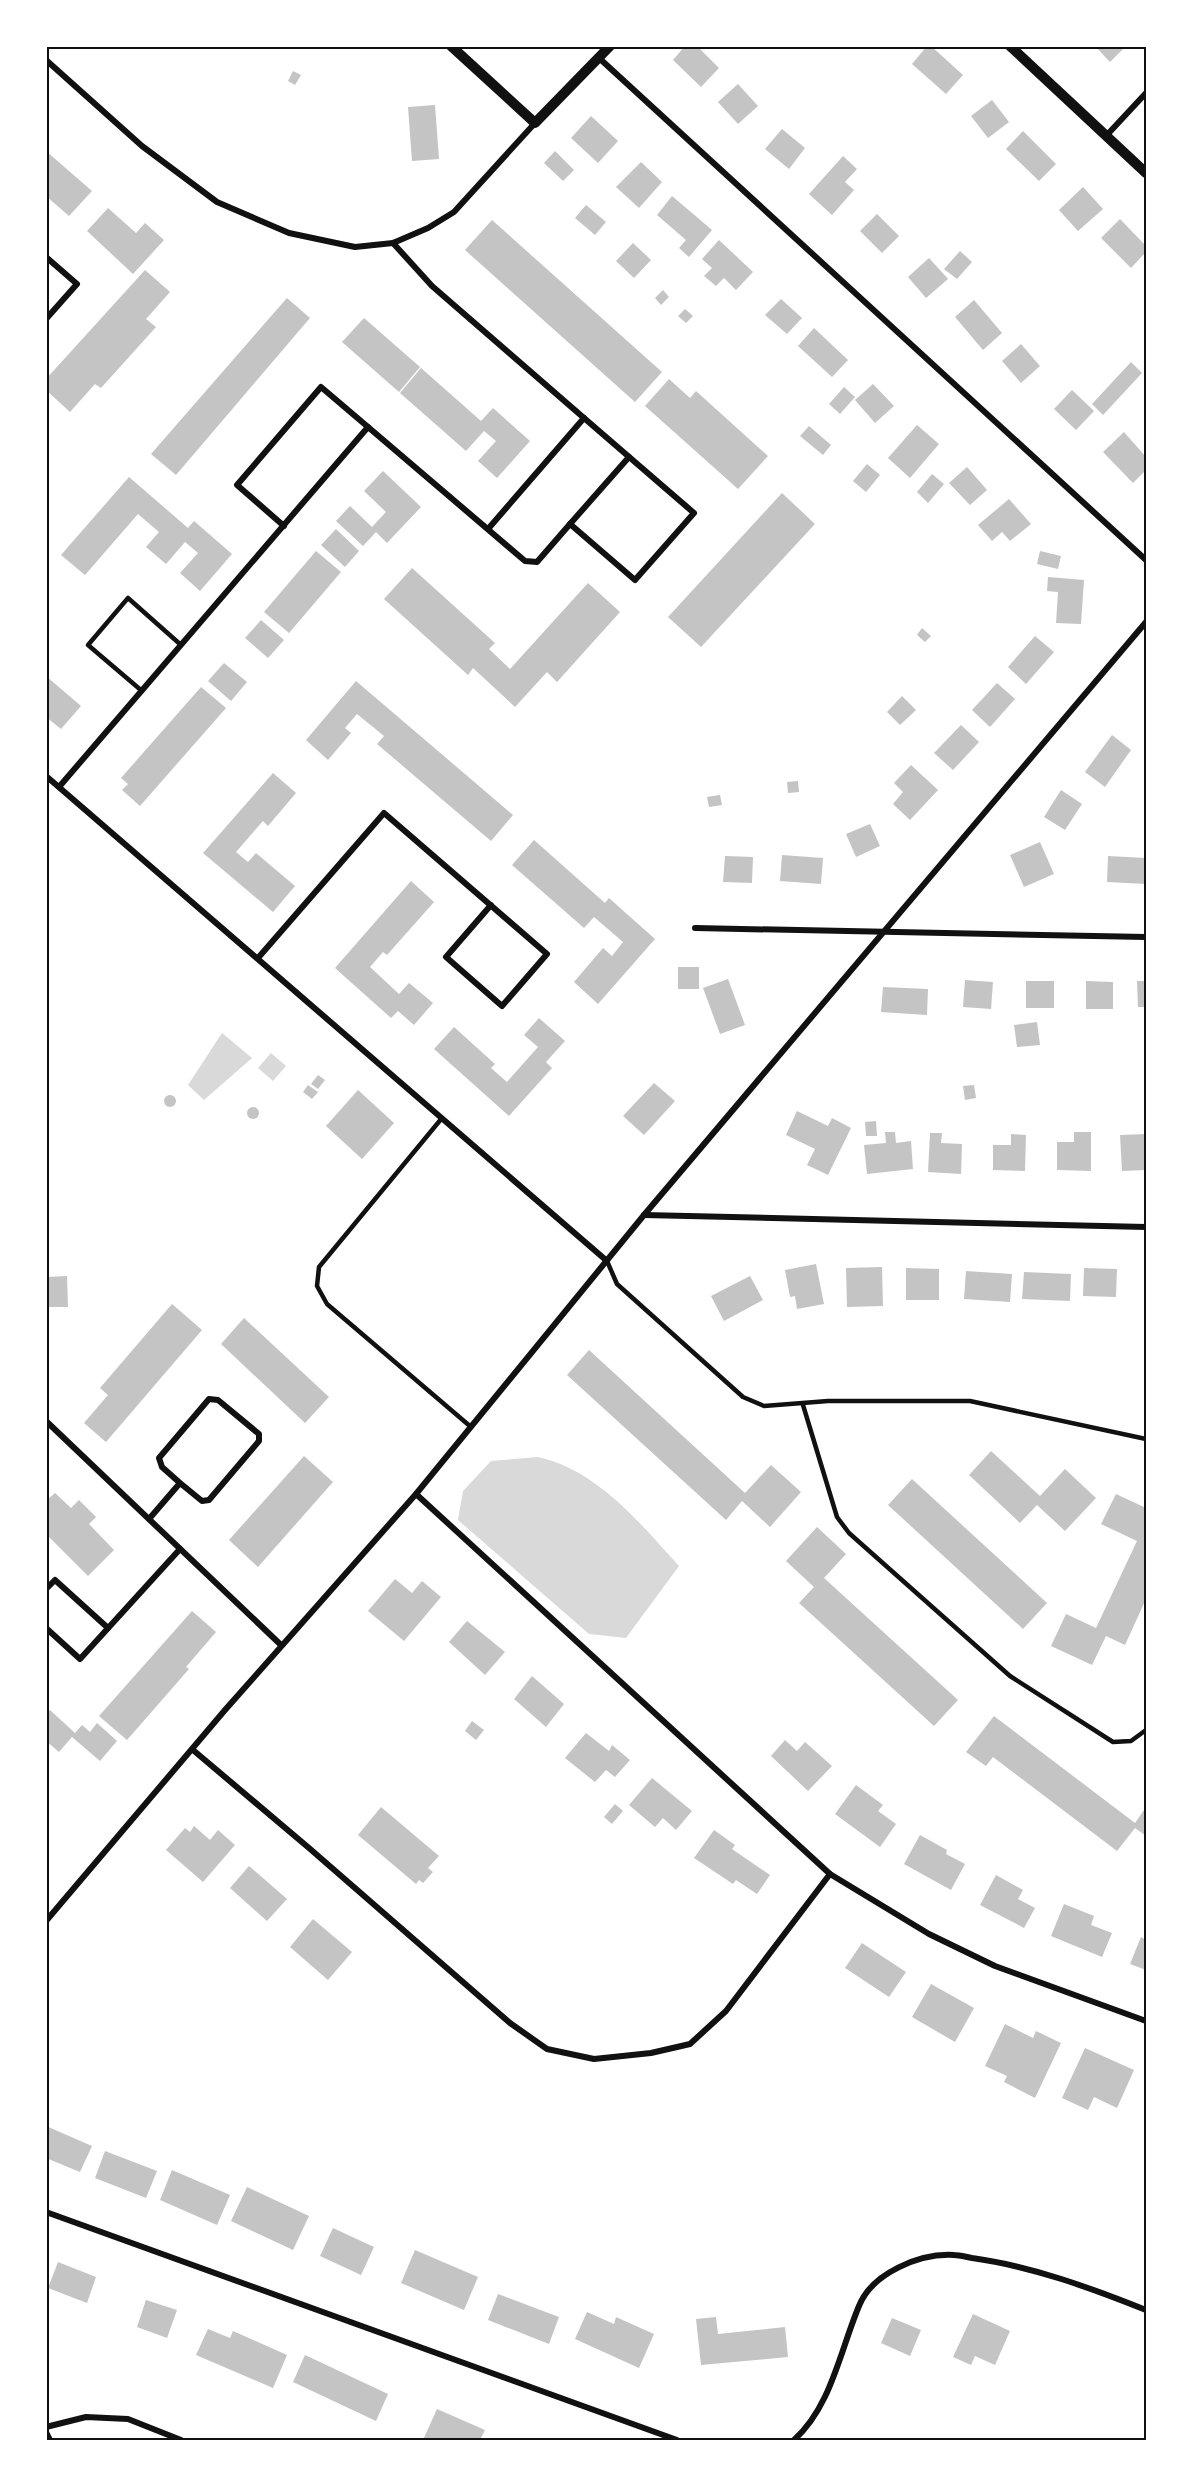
<svg xmlns="http://www.w3.org/2000/svg" width="1193" height="2487" viewBox="0 0 1193 2487" font-family="'PT Sans Narrow',sans-serif">
<style>
.water{fill:#d9d9d9}
.building{fill:#c4c4c4}
.lines{fill:none;stroke-linecap:round;stroke-linejoin:round}
.service{stroke:#111;stroke-width:4.5}
.minor{stroke:#111;stroke-width:6}
.tertiary{stroke:#111;stroke-width:10}
.neatline{fill:none;stroke:#111;stroke-width:2}
</style>
<rect width="100%" height="100%" fill="#fff"/>
<g class="water">
<polygon points="222,1033 252,1058 204,1100 188,1085"/>
<polygon points="271,1053 286,1066 273,1081 258,1068"/>
<path d="M538,1457C597,1470 640,1523 679,1566L626,1638L589,1634L458,1520L463,1491L491,1461Z"/>
</g>
<g class="building">
<polygon points="685,46 697,46 719,68 701,87 673,60"/>
<polygon points="927,46 931,46 963,75 946,94 912,64"/>
<polygon points="1095,46 1126,46 1110,62"/>
<polygon points="293,71 301,75 295,85 288,81"/>
<polygon points="738,84 758,106 738,124 718,102"/>
<polygon points="992,100 1009,122 988,138 971,116"/>
<polygon points="435,105 439,159 412,161 408,107"/>
<polygon points="591,116 618,141 598,163 571,138"/>
<polygon points="782,129 805,148 789,169 765,149"/>
<polygon points="1023,131 1056,164 1039,181 1006,149"/>
<polygon points="46,151 92,191 69,216 46,196"/>
<polygon points="555,151 574,170 563,181 544,163"/>
<polygon points="843,156 857,169 845,182 854,190 832,215 809,194"/>
<polygon points="641,162 662,182 639,208 616,187"/>
<polygon points="1083,187 1103,209 1078,231 1059,210"/>
<polygon points="672,196 712,230 689,257 679,248 686,240 657,215"/>
<polygon points="586,205 606,222 595,235 575,218"/>
<polygon points="108,208 136,233 145,223 164,240 133,274 87,231"/>
<polygon points="877,214 899,236 882,253 860,231"/>
<polygon points="1120,219 1146,246 1146,252 1131,268 1101,238"/>
<polygon points="492,220 662,372 635,402 465,250"/>
<polygon points="719,240 753,272 736,290 724,278 716,286 704,276 712,268 702,259"/>
<polygon points="633,243 651,260 634,278 616,261"/>
<polygon points="960,251 972,262 957,279 944,269"/>
<polygon points="929,258 948,279 926,298 908,277"/>
<polygon points="145,270 170,292 146,319 156,327 101,388 95,384 70,412 46,390 46,379"/>
<polygon points="663,290 669,297 661,305 655,298"/>
<polygon points="287,298 310,318 176,475 151,454"/>
<polygon points="781,299 802,318 787,334 765,315"/>
<polygon points="974,300 1002,333 983,350 955,317"/>
<polygon points="685,309 693,316 686,323 678,316"/>
<polygon points="364,318 420,367 399,392 342,342"/>
<polygon points="814,328 848,360 832,377 798,346"/>
<polygon points="1021,344 1040,366 1021,383 1002,361"/>
<polygon points="1131,362 1142,373 1103,415 1092,404"/>
<polygon points="421,368 481,421 493,408 530,441 497,478 478,461 496,441 484,431 466,451 400,393"/>
<polygon points="669,379 690,398 696,391 768,456 738,489 645,406"/>
<polygon points="873,384 894,406 875,423 855,400"/>
<polygon points="844,387 855,397 840,414 829,404"/>
<polygon points="1072,390 1094,411 1076,430 1054,409"/>
<polygon points="917,425 939,444 910,478 888,458"/>
<polygon points="809,426 831,445 823,455 800,436"/>
<polygon points="1124,432 1146,457 1146,470 1133,483 1103,452"/>
<polygon points="867,464 880,475 866,492 853,481"/>
<polygon points="967,467 987,490 970,505 949,483"/>
<polygon points="383,471 421,507 387,543 376,532 363,546 336,521 350,506 372,527 386,512 364,491"/>
<polygon points="932,474 944,484 928,503 917,492"/>
<polygon points="129,477 188,528 194,521 232,554 200,591 180,573 198,553 185,542 166,564 146,547 159,532 138,514 85,575 61,555"/>
<polygon points="782,493 815,524 701,647 668,617"/>
<polygon points="1009,499 1031,524 1010,541 1002,532 992,541 978,525"/>
<polygon points="336,529 359,551 345,567 321,545"/>
<polygon points="316,551 341,572 289,633 264,612"/>
<polygon points="1040,551 1061,556 1058,569 1037,564"/>
<polygon points="412,568 495,643 489,649 510,669 588,583 620,612 557,682 547,672 515,707 473,668 468,675 384,599"/>
<polygon points="1048,577 1084,580 1081,624 1056,623 1058,592 1047,591"/>
<polygon points="261,620 284,640 268,658 245,638"/>
<polygon points="922,628 931,636 925,642 917,635"/>
<polygon points="1035,636 1054,652 1026,684 1008,667"/>
<polygon points="224,663 247,682 231,701 208,681"/>
<polygon points="46,676 81,706 61,729 46,717"/>
<polygon points="356,681 513,815 491,841 377,744 384,736 357,714 345,728 351,733 328,760 306,740"/>
<polygon points="997,683 1015,699 990,727 972,710"/>
<polygon points="201,687 226,708 140,806 122,790 128,784 121,778"/>
<polygon points="902,696 916,710 900,725 887,712"/>
<polygon points="961,725 979,742 953,770 934,753"/>
<polygon points="1112,735 1131,750 1105,787 1085,772"/>
<polygon points="911,765 938,790 910,820 893,804 903,792 894,783"/>
<polygon points="273,773 296,793 268,826 263,821 236,852 248,862 256,853 295,886 273,912 203,853"/>
<polygon points="798,781 799,792 788,793 787,782"/>
<polygon points="1061,790 1082,804 1065,830 1044,817"/>
<polygon points="720,795 722,805 709,807 707,797"/>
<polygon points="870,824 880,846 856,857 846,834"/>
<polygon points="534,840 605,903 609,898 655,939 598,1004 574,982 603,948 612,956 623,942 594,917 584,928 512,865"/>
<polygon points="1040,842 1054,874 1024,887 1010,855"/>
<polygon points="782,855 823,858 821,884 780,881"/>
<polygon points="725,856 753,857 752,883 723,882"/>
<polygon points="1108,856 1146,858 1146,884 1107,882"/>
<polygon points="411,881 434,902 387,955 383,952 370,967 399,994 409,983 433,1003 414,1025 398,1011 391,1018 335,968"/>
<rect x="678" y="967" width="21" height="22"/>
<polygon points="728,979 745,1025 720,1034 703,988"/>
<polygon points="965,980 993,982 991,1009 963,1007"/>
<rect x="1026" y="981" width="28" height="27"/>
<polygon points="1086,981 1113,982 1113,1009 1086,1009"/>
<polygon points="1137,981 1146,981 1146,1007 1138,1007"/>
<polygon points="883,987 928,989 927,1015 881,1012"/>
<polygon points="539,1018 565,1041 546,1062 552,1068 509,1116 434,1049 454,1027 495,1064 491,1068 507,1082 538,1047 524,1035"/>
<polygon points="1037,1022 1040,1045 1017,1047 1014,1025"/>
<polygon points="318,1075 325,1080 318,1089 311,1084"/>
<polygon points="654,1083 675,1101 644,1135 623,1116"/>
<polygon points="308,1085 318,1092 312,1099 303,1092"/>
<polygon points="974,1085 976,1098 965,1100 963,1086"/>
<polygon points="358,1090 394,1123 362,1159 326,1126"/>
<circle cx="170" cy="1101" r="6"/>
<circle cx="253" cy="1113" r="6"/>
<polygon points="797,1111 828,1126 832,1118 851,1128 828,1175 807,1165 815,1149 786,1135"/>
<polygon points="876,1121 877,1136 866,1136 865,1122"/>
<polygon points="885,1132 895,1132 896,1143 911,1141 913,1169 867,1174 864,1145 886,1143"/>
<polygon points="1074,1132 1091,1132 1091,1171 1057,1170 1057,1142 1074,1142"/>
<polygon points="930,1133 942,1133 941,1143 962,1144 961,1174 928,1172"/>
<polygon points="1011,1134 1026,1135 1025,1171 993,1170 993,1145 1011,1145"/>
<polygon points="1146,1134 1146,1170 1122,1171 1120,1135"/>
<polygon points="816,1264 824,1304 797,1309 795,1296 790,1297 785,1270"/>
<polygon points="882,1267 883,1306 847,1307 846,1268"/>
<polygon points="906,1268 939,1269 939,1300 906,1300"/>
<polygon points="1084,1268 1117,1269 1116,1297 1083,1296"/>
<rect x="1144" y="1268" width="2" height="40"/>
<polygon points="966,1271 1012,1274 1010,1302 964,1299"/>
<polygon points="1024,1272 1071,1274 1070,1301 1022,1299"/>
<polygon points="67,1276 68,1307 46,1307 46,1277"/>
<polygon points="750,1276 763,1300 724,1321 711,1296"/>
<polygon points="172,1304 202,1330 106,1442 84,1423 108,1395 100,1388"/>
<polygon points="244,1318 329,1397 305,1423 221,1344"/>
<polygon points="589,1350 745,1493 771,1465 801,1492 770,1527 742,1501 726,1520 567,1375"/>
<polygon points="991,1451 1040,1496 1065,1469 1096,1498 1065,1531 1037,1505 1020,1523 969,1475"/>
<polygon points="304,1456 333,1482 258,1567 229,1540"/>
<polygon points="912,1479 1047,1603 1023,1629 888,1505"/>
<polygon points="55,1493 71,1508 79,1500 96,1517 89,1524 114,1550 88,1576 46,1534 46,1501"/>
<polygon points="1116,1494 1146,1508 1146,1535 1144,1541 1146,1542 1146,1599 1125,1645 1106,1636 1092,1665 1051,1646 1066,1614 1096,1628 1137,1541 1101,1524"/>
<polygon points="817,1527 846,1554 824,1578 958,1700 934,1726 799,1603 814,1587 786,1561"/>
<polygon points="395,1579 412,1593 422,1581 441,1597 404,1641 368,1611"/>
<polygon points="192,1611 216,1632 186,1667 189,1669 127,1740 99,1716"/>
<polygon points="467,1621 505,1652 485,1675 449,1642"/>
<polygon points="532,1676 564,1704 546,1727 514,1699"/>
<polygon points="50,1710 75,1733 82,1725 90,1732 97,1723 117,1741 100,1761 72,1737 59,1752 46,1741 46,1714"/>
<polygon points="994,1716 1135,1823 1146,1807 1146,1836 1135,1828 1117,1851 993,1757 986,1766 966,1752"/>
<polygon points="472,1721 484,1730 476,1740 465,1731"/>
<polygon points="586,1733 609,1751 612,1745 630,1760 615,1777 606,1770 595,1782 565,1758"/>
<polygon points="785,1740 797,1751 805,1742 832,1766 808,1791 771,1756"/>
<polygon points="652,1778 692,1811 676,1830 663,1818 655,1827 629,1805"/>
<polygon points="856,1785 883,1805 878,1811 896,1824 880,1847 835,1814"/>
<polygon points="615,1804 623,1811 612,1824 604,1817"/>
<polygon points="381,1807 439,1856 428,1868 433,1872 423,1883 419,1880 416,1884 358,1835"/>
<polygon points="194,1826 210,1840 218,1830 235,1845 203,1882 166,1850 185,1828 190,1832"/>
<polygon points="714,1830 735,1845 732,1849 770,1875 757,1894 736,1880 733,1884 694,1858"/>
<polygon points="920,1835 947,1850 946,1854 965,1864 951,1890 904,1864"/>
<polygon points="249,1866 287,1899 267,1921 230,1888"/>
<polygon points="996,1875 1023,1890 1018,1899 1035,1908 1024,1928 980,1905"/>
<polygon points="1064,1904 1094,1916 1091,1925 1112,1933 1102,1957 1051,1936"/>
<polygon points="313,1919 352,1952 328,1980 290,1947"/>
<polygon points="1141,1937 1146,1940 1146,1970 1130,1964"/>
<polygon points="862,1943 906,1972 889,1997 845,1968"/>
<polygon points="931,1984 974,2008 955,2042 912,2017"/>
<polygon points="1005,2024 1033,2038 1036,2031 1061,2043 1035,2098 1004,2082 1007,2076 985,2066"/>
<polygon points="1085,2048 1134,2070 1117,2108 1094,2097 1088,2110 1062,2098"/>
<polygon points="46,2126 92,2146 80,2172 46,2158"/>
<polygon points="105,2151 157,2171 146,2198 95,2178"/>
<polygon points="172,2170 230,2195 217,2225 160,2200"/>
<polygon points="247,2187 309,2216 293,2250 231,2221"/>
<polygon points="333,2228 374,2247 361,2275 320,2256"/>
<polygon points="415,2250 478,2277 464,2310 401,2283"/>
<polygon points="58,2262 96,2277 87,2303 48,2288"/>
<polygon points="498,2294 559,2317 549,2344 488,2320"/>
<polygon points="146,2300 177,2310 167,2338 137,2327"/>
<polygon points="587,2312 614,2324 616,2317 654,2334 639,2368 575,2339"/>
<polygon points="973,2314 1010,2331 995,2365 975,2356 971,2365 953,2357"/>
<polygon points="716,2317 718,2334 785,2327 788,2357 701,2365 696,2319"/>
<polygon points="892,2318 921,2330 910,2356 881,2343"/>
<polygon points="208,2329 230,2338 233,2331 287,2355 273,2388 196,2355"/>
<polygon points="305,2355 388,2394 376,2421 293,2382"/>
<polygon points="437,2409 485,2430 480,2440 423,2440"/>
</g>
<g class="lines">
<g class="service">
<polyline points="142,691 88,645 128,598 181,645"/>
<polyline points="442,1118 319,1267 317,1286 327,1304 471,1427"/>
<polyline points="607,1261 617,1284 743,1397 764,1406 828,1401 970,1401 1146,1439"/>
<polyline points="803,1405 837,1517 849,1533 1010,1676 1113,1742 1131,1741 1146,1730"/>
</g>
<g class="minor">
<polyline points="599,58 1146,560"/>
<polyline points="46,60 142,146 217,202 289,233 355,247 393,243 428,228 454,212 535,123"/>
<polyline points="1106,136 1146,93"/>
<polyline points="393,243 432,286 584,418 488,529"/>
<polyline points="46,257 77,284 46,319"/>
<polyline points="570,524 629,457"/>
<polyline points="284,526 237,485 321,387 368,427"/>
<polyline points="46,776 607,1261"/>
<polyline points="59,787 368,427 525,561 537,562 570,524 635,580 694,513 584,418"/>
<polyline points="695,928 1146,937"/>
<polyline points="258,958 384,813 547,954 502,1006 446,957 491,905"/>
<polyline points="644,1215 1146,1227"/>
<polyline points="46,1421 281,1645"/>
<polyline points="416,1494 830,1874 929,1934 995,1966 1146,2021"/>
<polyline points="149,1519 180,1483 162,1467 159,1458 209,1399 218,1400 259,1434 259,1441 209,1500 202,1501 180,1483"/>
<polyline points="46,1589 55,1580 108,1628"/>
<polyline points="46,1628 80,1659 180,1549"/>
<polyline points="193,1750 309,1848 510,2023 547,2049 594,2059 651,2053 690,2044 726,2011 830,1874"/>
<polyline points="46,1921 225,1710 416,1494 644,1215 1146,622"/>
<polyline points="46,2212 677,2440"/>
<polyline points="46,2427 86,2417 128,2419 181,2440"/>
<polyline points="46,2432 50,2440"/>
<path d="M794,2440C831,2407 840,2351 859,2306C872,2273 920,2253 954,2255C960,2255 966,2257 972,2258C1031,2266 1091,2288 1146,2310"/>
</g>
<g class="tertiary">
<polyline points="451,46 535,123 610,46"/>
<polyline points="1010,46 1146,173"/>
</g>
</g>
<rect width="1193" height="2487" fill="none" stroke="#ffffff" stroke-width="96"/>
<rect x="48" y="48" width="1097" height="2391" class="neatline"/>
</svg>
